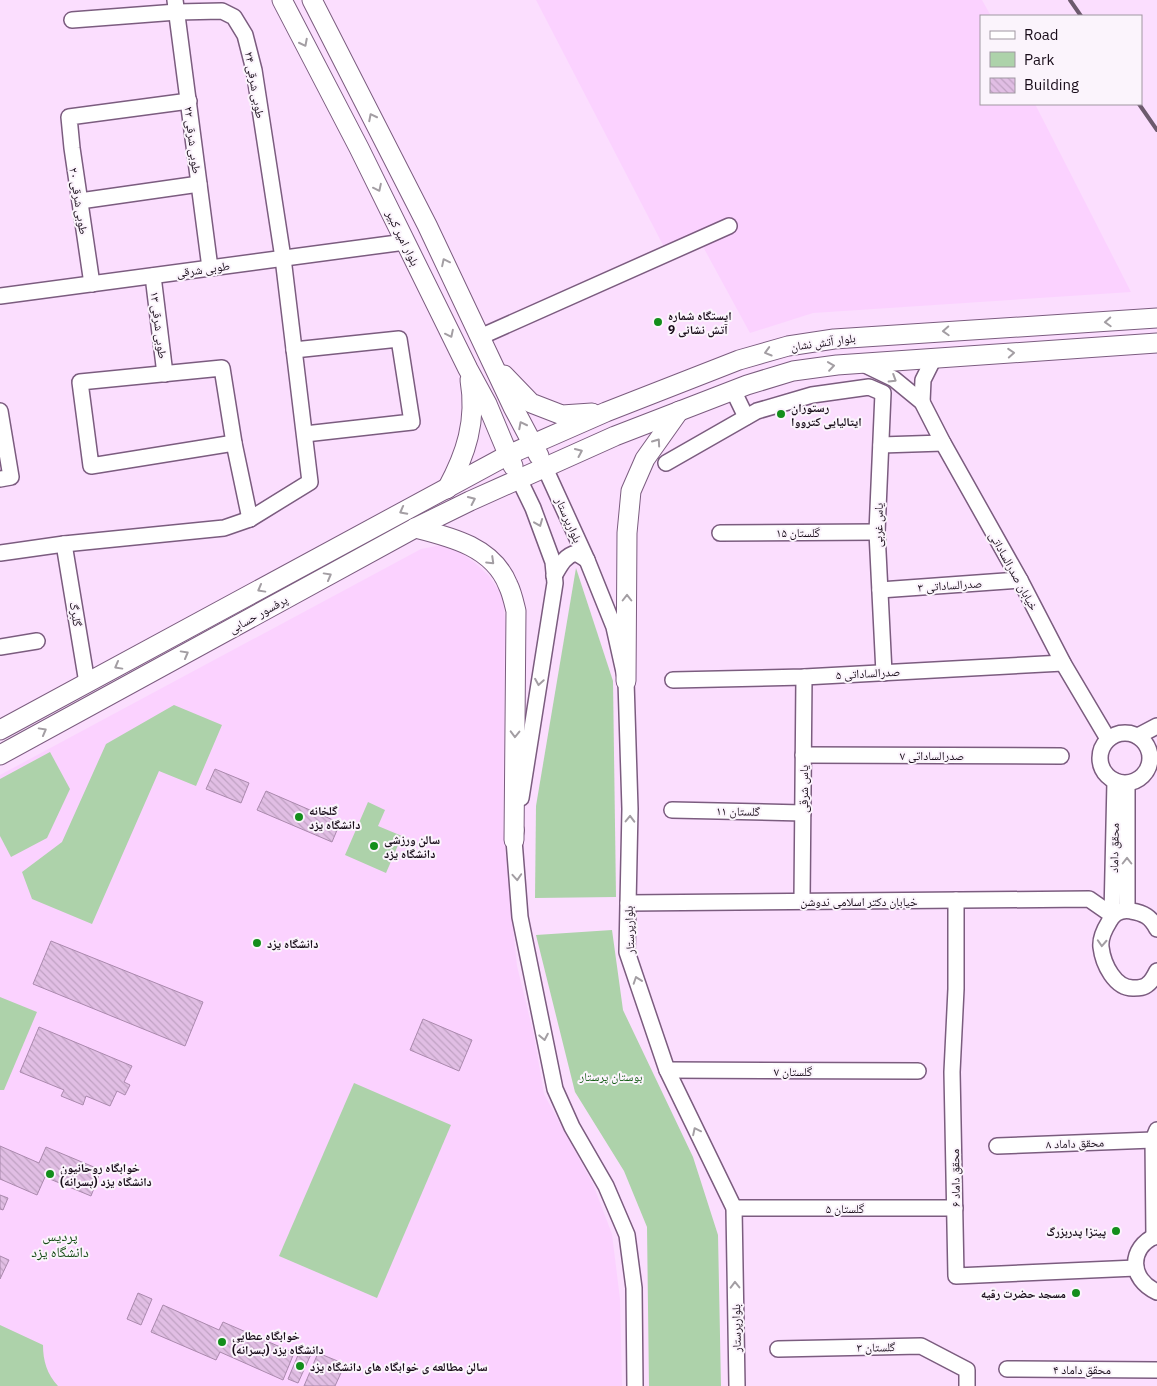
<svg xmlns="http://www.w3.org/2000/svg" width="1157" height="1386" viewBox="0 0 1157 1386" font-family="'IBM Plex Sans','Noto Naskh Arabic',sans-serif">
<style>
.built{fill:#fbd2ff}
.green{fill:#add2aa}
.building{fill:url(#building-back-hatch);stroke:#aa89ad}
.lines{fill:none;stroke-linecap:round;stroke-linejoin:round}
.minor-casing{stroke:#7b5c7f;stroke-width:18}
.major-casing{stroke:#7b5c7f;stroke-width:21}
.minor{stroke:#fff;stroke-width:15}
.major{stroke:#fff;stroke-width:19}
.rail{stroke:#6d5a6e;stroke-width:4}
.oneway{stroke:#a39ea3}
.poi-dot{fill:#138e1b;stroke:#fbf4fc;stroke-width:2}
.labels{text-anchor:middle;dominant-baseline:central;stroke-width:4;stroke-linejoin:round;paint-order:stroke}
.street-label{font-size:12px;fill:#180c19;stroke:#fbf4fc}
.poi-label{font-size:12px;font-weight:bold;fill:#180c19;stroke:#fbf4fc;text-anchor:start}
.park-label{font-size:12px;fill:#165e17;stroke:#fbf4fc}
.neighbourhood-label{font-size:14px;fill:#164b16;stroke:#fbf4fc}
</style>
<defs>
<pattern id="building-back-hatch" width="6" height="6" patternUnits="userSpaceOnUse" patternTransform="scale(1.25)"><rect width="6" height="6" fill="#e1bee4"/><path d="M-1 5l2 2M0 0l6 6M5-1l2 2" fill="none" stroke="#c0a2c3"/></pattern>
</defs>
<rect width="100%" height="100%" fill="#fbdefe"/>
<g class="built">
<polygon points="536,0 982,0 991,16 981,16 981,104 1035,104 1131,292 813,313 750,333 695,232 665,249"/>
<polygon points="442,545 460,552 475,563 489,576 503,597 505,622 503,828 517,966 534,1035 544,1094 593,1184 612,1234 620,1299 622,1386 0,1386 0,775 421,549"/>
</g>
<g class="green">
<polygon points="576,568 613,681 616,897 535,898 536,806"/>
<polygon points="174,705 222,725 196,786 159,771 92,924 32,899 22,872 62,842 106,744"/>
<polygon points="50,752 70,789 47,838 11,857 0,836 0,779"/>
<polygon points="368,802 385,810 378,826 402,836 386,873 345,855"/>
<polygon points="612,930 623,1010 693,1157 718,1235 721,1386 649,1386 647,1227 624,1171 575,1092 536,935"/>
<polygon points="0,997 37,1012 4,1090 0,1090"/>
<polygon points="354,1083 451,1125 377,1298 279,1256"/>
<path d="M0,1325L43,1345C43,1361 47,1374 58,1386H0Z"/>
</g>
<g class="building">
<polygon points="215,769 249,783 241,803 206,789"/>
<polygon points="266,791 340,823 332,842 257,810"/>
<polygon points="51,941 203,1002 185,1046 33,984"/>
<polygon points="423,1019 472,1040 459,1071 410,1050"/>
<polygon points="39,1027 132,1066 124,1082 130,1085 125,1095 117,1091 110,1106 86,1096 83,1105 61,1096 64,1090 20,1072"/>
<polygon points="0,1146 39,1163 46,1147 101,1170 91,1196 45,1177 37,1195 0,1179"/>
<polygon points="0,1195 8,1198 3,1210 0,1209"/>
<polygon points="0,1256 9,1260 0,1279"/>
<polygon points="138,1293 152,1299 141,1325 127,1319"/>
<polygon points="163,1305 219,1330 223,1322 294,1353 283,1380 220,1352 216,1360 151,1332"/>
<polygon points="301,1348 312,1352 298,1383 288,1379"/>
<polygon points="318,1353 345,1364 335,1386 304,1386"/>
</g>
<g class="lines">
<g class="minor-casing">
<g id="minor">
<polyline points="175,0 210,268"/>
<polyline points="80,201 199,184"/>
<polyline points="153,276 165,374"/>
<polyline points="92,284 72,148 69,117 189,101"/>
<polyline points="0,296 405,242"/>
<polyline points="480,337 729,226"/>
<polyline points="294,350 399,339 412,422 305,434"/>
<polyline points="861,363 894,379 922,402 943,443 1020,580 1063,663 1108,739"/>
<polygon points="222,368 234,443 91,466 80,382"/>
<polyline points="733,390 746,417"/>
<polyline points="922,402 923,380 934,358"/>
<polyline points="0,411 11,477 0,479"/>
<polyline points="234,443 250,519"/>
<polyline points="881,445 943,443"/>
<polyline points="666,463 757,411 812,395 869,387 883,393 877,532 884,673"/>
<polyline points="545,468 587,560 614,627 626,681 630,809 627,952 667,1070 734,1208 737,1386"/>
<polyline points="519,479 533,508 553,562 555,583 521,798"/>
<polyline points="720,533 877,532"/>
<polyline points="64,544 87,683"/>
<polyline points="0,553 64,544 224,528 250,519 310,482 283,258 254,70 245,35 234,17 222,11 177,12 72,20"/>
<path d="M554,576C560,566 564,556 576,553L587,560"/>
<polyline points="880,590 1020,580"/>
<polyline points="0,647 37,641"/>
<polyline points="673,680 804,677 1063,663"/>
<circle cx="1125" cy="758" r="25"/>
<polyline points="1138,736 1157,726"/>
<polyline points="803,755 1061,756"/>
<polyline points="1127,784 1127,910"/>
<polyline points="672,810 803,813"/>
<polyline points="516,830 514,840 520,917 555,1089 572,1127 606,1186 627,1235 634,1288 635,1386"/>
<polyline points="956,900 956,989 952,1072 956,1276 1136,1268"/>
<polyline points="802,901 804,677"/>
<polyline points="628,903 1089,899 1112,915"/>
<polyline points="1112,915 1115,781"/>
<path d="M1157,929C1151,917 1144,913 1131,911C1121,909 1113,914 1109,922C1104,930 1100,938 1101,947C1103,964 1115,989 1134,988C1139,988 1144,988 1148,984C1152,981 1155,975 1157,971"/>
<polyline points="667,1070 918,1071"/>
<polyline points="997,1146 1153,1140"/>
<polyline points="734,1208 955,1208"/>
<path d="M1157,1235C1128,1248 1129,1279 1157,1292"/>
<polyline points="1154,1237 1153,1140 1157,1130"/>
<polyline points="778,1349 921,1346 967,1370 967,1386"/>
<polyline points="1007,1369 1157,1370"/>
</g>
</g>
<g class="major-casing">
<g id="major">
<polyline points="282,0 359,148 468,369 487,404 513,466"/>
<polyline points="312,0 427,225 513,407 539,456"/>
<polyline points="504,375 531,403 562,415 592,413"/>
<path d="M447,489C466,454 477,421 470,380"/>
<path d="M415,528C451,537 493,547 508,585C512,593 514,603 516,611L514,840"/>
<polyline points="626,681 627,533 631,491 645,459 679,411"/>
<polyline points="0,730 508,455 606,412 739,360 788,346 834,339 1157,318"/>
<polyline points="0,755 415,528 470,501 615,436 747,385 793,371 837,365 1157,343"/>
</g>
</g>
<use href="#minor" class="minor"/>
<use href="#major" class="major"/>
<g class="rail">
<polyline points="1070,0 1081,16"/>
<polyline points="1139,104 1157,130"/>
</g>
</g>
<defs><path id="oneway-chevron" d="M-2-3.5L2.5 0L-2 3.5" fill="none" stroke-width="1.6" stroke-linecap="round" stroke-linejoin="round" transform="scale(1.25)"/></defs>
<g class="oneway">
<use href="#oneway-chevron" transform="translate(304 43) rotate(63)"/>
<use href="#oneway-chevron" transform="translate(372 117) rotate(-117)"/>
<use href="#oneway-chevron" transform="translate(378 188) rotate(64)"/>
<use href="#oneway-chevron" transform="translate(445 262) rotate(-116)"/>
<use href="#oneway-chevron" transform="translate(1108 322) rotate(177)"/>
<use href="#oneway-chevron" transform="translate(946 331) rotate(177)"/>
<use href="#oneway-chevron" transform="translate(450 334) rotate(64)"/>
<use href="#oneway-chevron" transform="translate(768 352) rotate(164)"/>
<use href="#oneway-chevron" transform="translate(1011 353) rotate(-4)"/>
<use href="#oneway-chevron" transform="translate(831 366) rotate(-8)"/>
<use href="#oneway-chevron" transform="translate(893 379) rotate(32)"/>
<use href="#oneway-chevron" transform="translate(522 425) rotate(-117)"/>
<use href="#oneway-chevron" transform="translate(657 442) rotate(-55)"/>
<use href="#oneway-chevron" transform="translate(579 452) rotate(-24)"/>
<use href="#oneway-chevron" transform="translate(472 500) rotate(-25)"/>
<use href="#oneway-chevron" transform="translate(403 511) rotate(152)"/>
<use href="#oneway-chevron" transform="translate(539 523) rotate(68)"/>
<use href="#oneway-chevron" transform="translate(491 561) rotate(44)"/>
<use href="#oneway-chevron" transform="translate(328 576) rotate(-29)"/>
<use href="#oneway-chevron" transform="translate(261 589) rotate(151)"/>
<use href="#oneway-chevron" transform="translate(627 598) rotate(-90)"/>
<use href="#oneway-chevron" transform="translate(185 654) rotate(-29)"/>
<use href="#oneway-chevron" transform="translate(118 666) rotate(151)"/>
<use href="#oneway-chevron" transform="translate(539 682) rotate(99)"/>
<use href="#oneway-chevron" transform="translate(43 731) rotate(-29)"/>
<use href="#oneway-chevron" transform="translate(515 734) rotate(91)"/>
<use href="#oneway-chevron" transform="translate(630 819) rotate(-89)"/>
<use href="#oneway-chevron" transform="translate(1127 861) rotate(-90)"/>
<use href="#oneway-chevron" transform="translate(517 877) rotate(86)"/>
<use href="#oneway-chevron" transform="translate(1102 943) rotate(93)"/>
<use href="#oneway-chevron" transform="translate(637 980) rotate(-109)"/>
<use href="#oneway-chevron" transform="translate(544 1037) rotate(79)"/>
<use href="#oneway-chevron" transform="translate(696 1131) rotate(-116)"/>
<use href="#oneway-chevron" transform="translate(735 1285) rotate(-91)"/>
</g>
<g class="poi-dot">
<circle cx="658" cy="322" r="5"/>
<circle cx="781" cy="414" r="5"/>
<circle cx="299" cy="817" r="5"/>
<circle cx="374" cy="846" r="5"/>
<circle cx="257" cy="943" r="5"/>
<circle cx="50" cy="1174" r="5"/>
<circle cx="1116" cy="1231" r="5"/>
<circle cx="1076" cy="1293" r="5"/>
<circle cx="222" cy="1342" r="5"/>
<circle cx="300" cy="1366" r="5"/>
</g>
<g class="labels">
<g class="street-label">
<text transform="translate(255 85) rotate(80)">طوبی شرقی ۲۴</text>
<text transform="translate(193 140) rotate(83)">طوبی شرقی ۲۲</text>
<text transform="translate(79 201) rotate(81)">طوبی شرقی ۲۰</text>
<text transform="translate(403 238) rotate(64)">بلوار امیر کبیر</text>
<text transform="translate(203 269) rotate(-8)">طوبی شرقی</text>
<text transform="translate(159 325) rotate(83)">طوبی شرقی ۱۳</text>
<text transform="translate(823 342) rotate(-8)">بلوار آتش نشان</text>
<text transform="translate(569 520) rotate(66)">بلوارپرستار</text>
<text transform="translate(878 525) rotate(-89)">یاس غربی</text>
<text x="798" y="532">گلستان ۱۵</text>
<text transform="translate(1014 571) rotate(61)">خیابان صدرالساداتی</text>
<text transform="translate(950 585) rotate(-4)">صدرالساداتی ۳</text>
<text transform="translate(76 614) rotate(80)">گلبرگ</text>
<text transform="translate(258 614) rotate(-29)">پرفسور حسابی</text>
<text transform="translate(868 673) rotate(-3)">صدرالساداتی ۵</text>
<text x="932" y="755">صدرالساداتی ۷</text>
<text transform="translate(803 789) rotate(-90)">یاس شرقی</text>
<text transform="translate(738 811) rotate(1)">گلستان ۱۱</text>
<text transform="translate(1114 848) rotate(-89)">محقق داماد</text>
<text x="859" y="901">خيابان دکتر اسلامی ندوشن</text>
<text transform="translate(629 930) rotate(-92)">بلوارپرستار</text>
<text x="793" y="1071">گلستان ۷</text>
<text transform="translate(1075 1143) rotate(-2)">محقق داماد ۸</text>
<text transform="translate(955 1178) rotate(-91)">محقق داماد ۶</text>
<text x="845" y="1208">گلستان ۵</text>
<text transform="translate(736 1328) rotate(-91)">بلوارپرستار</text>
<text transform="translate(876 1347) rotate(-1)">گلستان ۳</text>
<text x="1082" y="1369">محقق داماد ۴</text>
</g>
<g class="poi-label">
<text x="668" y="315">ایستگاه شماره<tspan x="668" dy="14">9 آتش نشانی</tspan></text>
<text x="791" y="407">رستوران<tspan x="791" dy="14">ایتالیایی کترووا</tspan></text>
<text x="309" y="810">گلخانه<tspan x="309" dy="14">دانشگاه یزد</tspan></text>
<text x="384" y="839">سالن ورزشی<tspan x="384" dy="14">دانشگاه یزد</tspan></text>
<text x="267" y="943">دانشگاه یزد</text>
<text x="60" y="1167">خوابگاه روحانیون<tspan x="60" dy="14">(پسرانه) دانشگاه یزد</tspan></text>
<text x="1106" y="1231" text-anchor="end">پیتزا پدربزرگ</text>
<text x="1066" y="1293" text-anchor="end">مسجد حضرت رقیه</text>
<text x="232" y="1335">خوابگاه عطایی<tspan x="232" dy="14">(پسرانه) دانشگاه یزد</tspan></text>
<text x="310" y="1366">سالن مطالعه ی خوابگاه های دانشگاه یزد</text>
</g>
<g class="park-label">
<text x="611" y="1076">بوستان پرستار</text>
</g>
<g class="neighbourhood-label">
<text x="60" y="1236">پردیس<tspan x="60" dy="16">دانشگاه یزد</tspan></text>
</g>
</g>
<rect x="980" y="15" width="162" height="90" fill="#fbf4fc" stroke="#a097a1"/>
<rect x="990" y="31" width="25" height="8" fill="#ffffff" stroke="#a097a1"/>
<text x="1024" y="40" font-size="15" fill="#180c19">Road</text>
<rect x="990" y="52" width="25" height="15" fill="#add2aa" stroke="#a097a1"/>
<text x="1024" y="65" font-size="15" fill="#180c19">Park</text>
<rect x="990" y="78" width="25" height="15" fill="url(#building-back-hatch)" stroke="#a097a1"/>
<text x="1024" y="90" font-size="15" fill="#180c19">Building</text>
</svg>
